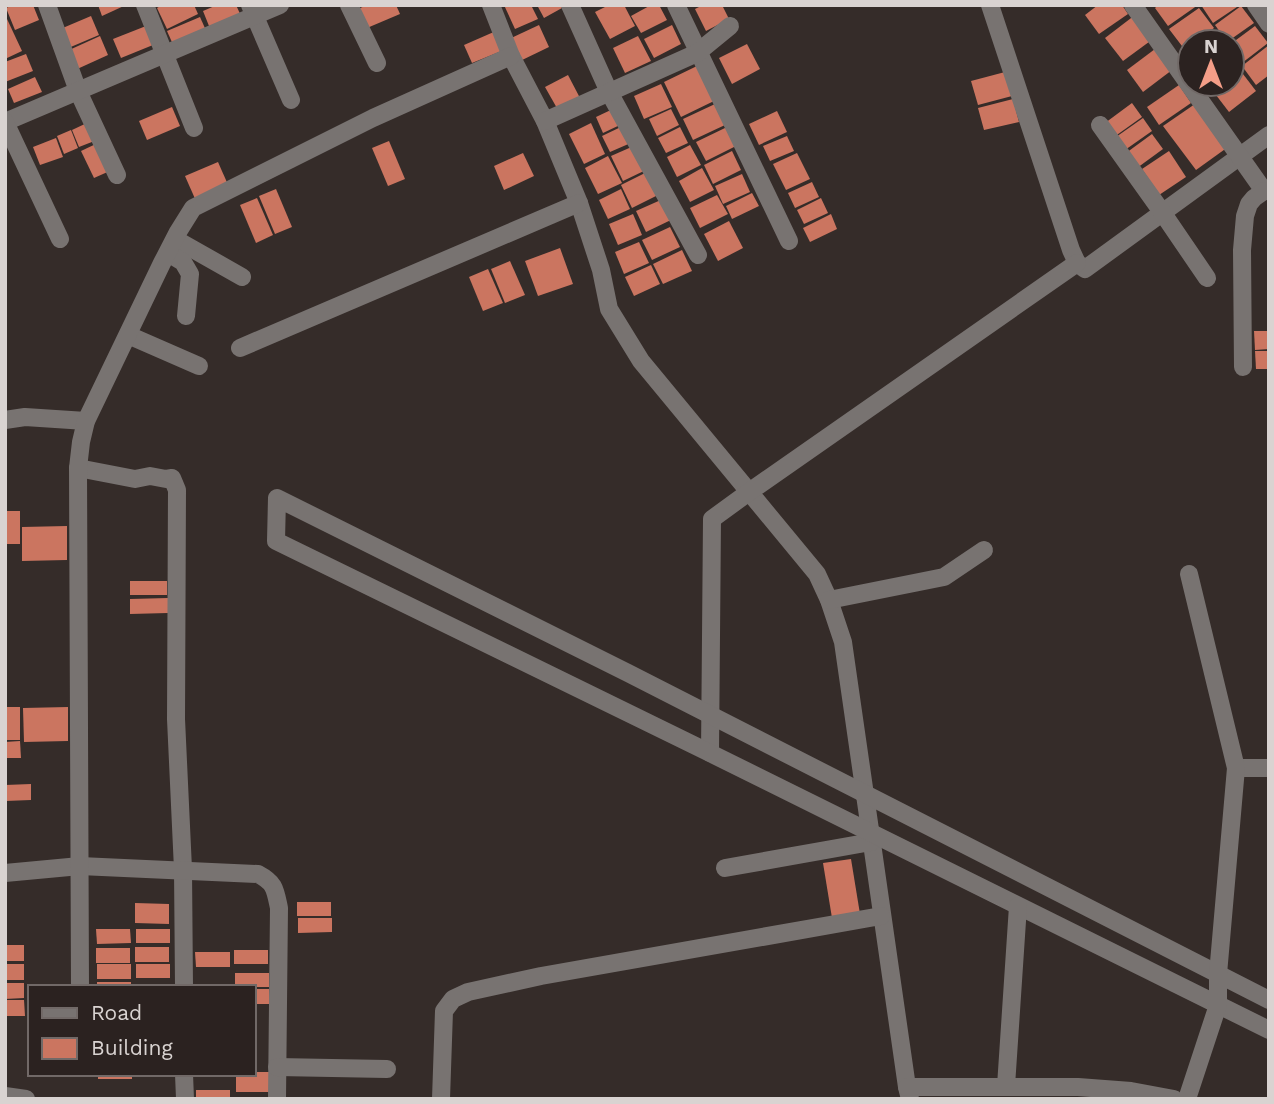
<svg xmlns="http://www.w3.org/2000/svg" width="1274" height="1104" viewBox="0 0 1274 1104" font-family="'Work Sans',sans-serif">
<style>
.building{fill:#cb7560}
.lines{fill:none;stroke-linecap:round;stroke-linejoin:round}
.minor{stroke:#787371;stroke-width:18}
</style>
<rect width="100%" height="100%" fill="#352c29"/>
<g class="building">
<polygon points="13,5 33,5 39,20 15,30 6,8"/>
<polygon points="98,5 126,5 102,16"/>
<polygon points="162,5 194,5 198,14 167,29 157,8"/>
<polygon points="217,5 236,5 242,18 211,31 203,11"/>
<polygon points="367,5 396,5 400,14 367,28 358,9"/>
<polygon points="504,5 531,5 538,19 515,29"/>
<polygon points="537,5 561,5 562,8 544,18"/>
<polygon points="609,5 624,5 635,26 610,39 595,12"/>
<polygon points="651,5 659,5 667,20 641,33 631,16"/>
<polygon points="703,5 722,5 729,19 706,31 695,9"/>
<polygon points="1098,5 1122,5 1128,14 1099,34 1085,15"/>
<polygon points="1158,5 1198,5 1168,26 1155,8"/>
<polygon points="1201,5 1240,5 1213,23"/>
<polygon points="1241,6 1254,23 1227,42 1215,25"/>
<polygon points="1199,8 1214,28 1195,42 1190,42 1190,46 1185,50 1169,29"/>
<polygon points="1135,15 1153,39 1123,61 1105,38"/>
<polygon points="91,16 99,35 66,49 58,30"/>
<polygon points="200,17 208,35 175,49 167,31"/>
<polygon points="7,19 22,51 5,59 5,20"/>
<polygon points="539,25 549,47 518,62 507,40"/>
<polygon points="672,25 681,44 654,58 644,39"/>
<polygon points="146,26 153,45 121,58 113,39"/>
<polygon points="1255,26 1268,43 1242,63 1232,49 1232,43"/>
<polygon points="496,31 504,50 472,63 464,45"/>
<polygon points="100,36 108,55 75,70 67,51"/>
<polygon points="638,36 651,61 625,73 613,48"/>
<polygon points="747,44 760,69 732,84 719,58"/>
<polygon points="1269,45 1269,75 1256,85 1242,66"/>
<polygon points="1155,49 1172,70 1143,92 1127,70"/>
<polygon points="26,54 33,71 5,82 5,62"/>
<polygon points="697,66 714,101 681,117 664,82"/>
<polygon points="1005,72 1012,96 978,105 971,81"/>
<polygon points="1243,74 1256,91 1229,112 1216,95"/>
<polygon points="568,75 580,98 558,110 545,87"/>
<polygon points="35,77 42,92 14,103 8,89"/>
<polygon points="661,84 672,107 644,119 634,96"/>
<polygon points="1179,85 1191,103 1159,125 1147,107"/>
<polygon points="1013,99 1019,122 984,130 978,108"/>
<polygon points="1132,103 1142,117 1114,137 1105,123"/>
<polygon points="715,104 725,125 693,140 683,119"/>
<polygon points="1195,104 1228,147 1196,170 1163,126"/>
<polygon points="172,107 180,126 147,140 139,121"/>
<polygon points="615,108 622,124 603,133 596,117"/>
<polygon points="671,109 679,125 657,136 649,119"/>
<polygon points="777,111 787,132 759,145 749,124"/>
<polygon points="1143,118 1152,131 1125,150 1116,137"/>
<polygon points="89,122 97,140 79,147 72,130"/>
<polygon points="591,123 605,154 584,164 569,134"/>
<polygon points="625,125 633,142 610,152 602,136"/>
<polygon points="680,127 688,143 666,153 658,138"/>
<polygon points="727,127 736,146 706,161 696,142"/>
<polygon points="71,130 78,148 64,154 57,136"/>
<polygon points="1152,134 1163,149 1137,168 1126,153"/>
<polygon points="787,136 794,151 770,161 763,146"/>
<polygon points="56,138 63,157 40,165 33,147"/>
<polygon points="389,141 405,179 388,186 372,148"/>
<polygon points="100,142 112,170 94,178 81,151"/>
<polygon points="636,145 648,169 623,181 611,156"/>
<polygon points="690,145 701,165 677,177 667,157"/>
<polygon points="732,151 741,170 713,184 704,165"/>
<polygon points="1169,151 1186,177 1159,195 1142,169"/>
<polygon points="523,153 534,176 504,190 494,166"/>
<polygon points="797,153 810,179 786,190 773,164"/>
<polygon points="608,156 622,183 598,194 585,168"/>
<polygon points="218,162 229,187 196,201 185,176"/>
<polygon points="702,168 714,190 690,202 679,181"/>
<polygon points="651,170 662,193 632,208 621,185"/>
<polygon points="742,174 750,192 723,204 715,186"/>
<polygon points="812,182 819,197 795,208 788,193"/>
<polygon points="276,189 292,227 275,234 259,196"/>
<polygon points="621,189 630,209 608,219 599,200"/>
<polygon points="752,193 759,206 732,219 726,206"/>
<polygon points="717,195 728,214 700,228 690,208"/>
<polygon points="257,198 273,235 256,243 240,205"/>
<polygon points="821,198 828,213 804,224 797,210"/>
<polygon points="663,199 673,219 646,232 636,211"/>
<polygon points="633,214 642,235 618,245 609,224"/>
<polygon points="831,214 837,229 810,242 803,228"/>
<polygon points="729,221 743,248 718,261 704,234"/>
<polygon points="670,227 680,247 652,260 642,240"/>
<polygon points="639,242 649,263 624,274 615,252"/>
<polygon points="560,248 573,284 538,296 525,261"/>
<polygon points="682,250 692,271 663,284 653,264"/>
<polygon points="510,261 525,295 505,303 491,269"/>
<polygon points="651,265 660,284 634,296 625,277"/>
<polygon points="488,269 503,303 483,311 469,277"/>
<polygon points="1254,331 1269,331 1269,349 1255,350"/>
<polygon points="1255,351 1269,351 1269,369 1256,369"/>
<rect x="5" y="511" width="15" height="33"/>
<polygon points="67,526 67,560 22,561 22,527"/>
<rect x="130" y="581" width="37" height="14"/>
<polygon points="168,598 168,613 130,614 130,599"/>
<rect x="5" y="707" width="15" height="33"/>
<polygon points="68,707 68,741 24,742 23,708"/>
<polygon points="20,741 21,758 5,758 5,742"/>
<polygon points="31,784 31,800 5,801 5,785"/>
<polygon points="851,859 860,914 832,918 823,863"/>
<rect x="297" y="902" width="34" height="14"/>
<polygon points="135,903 169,904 169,924 135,923"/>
<polygon points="298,918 332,918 332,932 298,933"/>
<polygon points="96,929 130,929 131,943 97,944"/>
<rect x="136" y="929" width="34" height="14"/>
<rect x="5" y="945" width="19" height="16"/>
<rect x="135" y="947" width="34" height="15"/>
<rect x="96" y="948" width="34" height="15"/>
<rect x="234" y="950" width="34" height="14"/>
<polygon points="195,952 230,952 230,967 196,967"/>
<rect x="5" y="964" width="19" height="16"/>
<rect x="97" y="964" width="34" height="15"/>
<rect x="136" y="964" width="34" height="14"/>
<rect x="235" y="973" width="34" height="14"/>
<rect x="97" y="982" width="34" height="5"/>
<polygon points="5,983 24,983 24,998 5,999"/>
<polygon points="254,989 269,989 270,1004 254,1004"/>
<polygon points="5,1000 24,1000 25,1016 5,1016"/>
<polygon points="254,1072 270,1072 270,1092 236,1092 236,1074 254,1074"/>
<rect x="98" y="1074" width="34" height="5"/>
<rect x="196" y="1090" width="34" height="9"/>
</g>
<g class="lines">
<g class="minor">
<polyline points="47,5 78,91 117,175"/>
<polyline points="145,5 194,128"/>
<polyline points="250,5 291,100"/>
<polyline points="349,5 377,63"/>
<polyline points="491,5 511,56 545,121 579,203 601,270 609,309 641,361 817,574 829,600 843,642 907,1087 910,1099"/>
<polyline points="570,5 609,92 698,255"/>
<polyline points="676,5 789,241"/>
<polyline points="990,5 1071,250 1077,263 1085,269 1269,135"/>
<polyline points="1133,5 1264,191 1269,191"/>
<polyline points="1256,5 1269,24"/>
<polyline points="545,121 697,53 730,26"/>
<polyline points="5,122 280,5"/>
<polyline points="5,122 60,239"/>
<polyline points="1100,125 1162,212 1207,278"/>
<polyline points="175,239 242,277"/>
<polyline points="168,253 183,262 190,274 186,316"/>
<polyline points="128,335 199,366"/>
<polyline points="240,348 579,203"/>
<polyline points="1243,367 1242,250 1245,216 1249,204 1254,198 1264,191"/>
<polyline points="5,420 25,417 86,421"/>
<polyline points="78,468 135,479 150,476 166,479 172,478 177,490 176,719 183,869 184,987"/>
<polyline points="829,600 944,577 984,550"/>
<polyline points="710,753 712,519 749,492 1077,263"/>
<polyline points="1236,768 1269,768"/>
<polyline points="725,868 871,842"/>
<path d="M5,873L80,866L258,874C275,883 275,889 279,908L277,1099"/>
<polyline points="80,987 78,468 81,442 86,421 162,263 178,232 193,208 373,118 511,56"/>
<polyline points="1269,1000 628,673 277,498 276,541 710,753 1269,1030"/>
<polyline points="277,1067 387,1069"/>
<polyline points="184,1074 185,1099"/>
<polyline points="1006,1086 1018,906"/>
<polyline points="907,1087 1078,1087 1131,1091 1174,1099"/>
<polyline points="5,1096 26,1099"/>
<polyline points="441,1099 444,1011 453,999 468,992 541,976 881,916"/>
<polyline points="1187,1099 1218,1005 1218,974 1236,768 1189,574"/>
</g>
</g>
<rect width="1274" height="1104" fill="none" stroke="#d9d3d1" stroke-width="14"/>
<rect x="28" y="985" width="228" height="91" fill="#2b2220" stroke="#716967" stroke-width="2"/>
<rect x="42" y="1008" width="35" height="10" fill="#787371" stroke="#716967" stroke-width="2"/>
<text x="91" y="1020" font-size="21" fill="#d9d3d1">Road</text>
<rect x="42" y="1038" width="35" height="21" fill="#cb7560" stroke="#716967" stroke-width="2"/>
<text x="91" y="1055" font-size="21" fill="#d9d3d1">Building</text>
<g transform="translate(1211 63)"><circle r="33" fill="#2b2220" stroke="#716967" stroke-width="2"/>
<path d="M0-5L12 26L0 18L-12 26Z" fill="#f49e88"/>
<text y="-10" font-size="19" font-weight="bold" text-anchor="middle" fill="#d9d3d1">N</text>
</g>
</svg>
